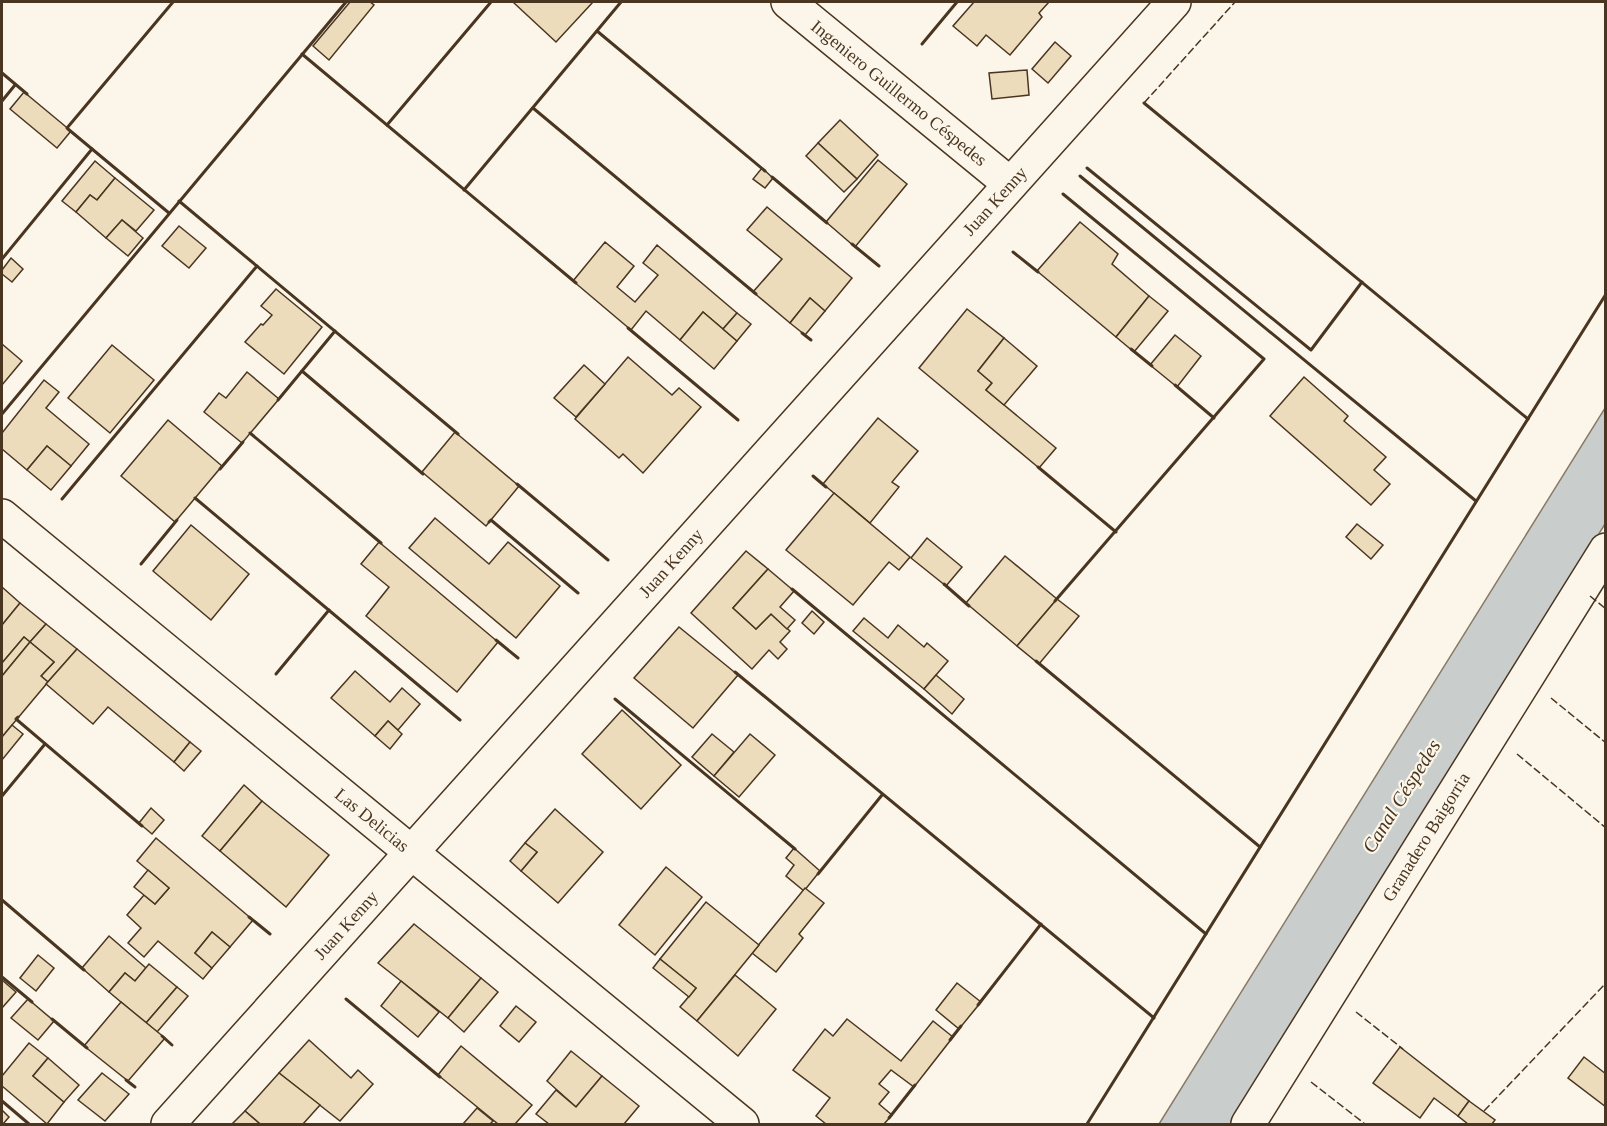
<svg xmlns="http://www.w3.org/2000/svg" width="1607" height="1126" viewBox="0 0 1607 1126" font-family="'Times New Roman',serif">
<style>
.water{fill:#c9cecd;stroke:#887966;stroke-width:1.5}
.building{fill:#ecdcbc;stroke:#4a3520;stroke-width:1.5}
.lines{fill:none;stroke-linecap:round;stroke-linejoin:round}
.minor-casing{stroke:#4a3520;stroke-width:36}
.minor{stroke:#fbf6e9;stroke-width:33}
.fence{stroke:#4a3520;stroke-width:1.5;stroke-dasharray:8 3;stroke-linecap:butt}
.wall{stroke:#4a3520;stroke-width:3}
.labels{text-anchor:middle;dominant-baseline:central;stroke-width:4.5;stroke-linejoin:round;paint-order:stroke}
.street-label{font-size:18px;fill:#4a3520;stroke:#fbf6e9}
.water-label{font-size:20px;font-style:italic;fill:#4a3520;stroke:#fbf6e9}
</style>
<rect width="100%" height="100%" fill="#fbf6e9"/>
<polygon class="water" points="1605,408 1605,524 1233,1124 1159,1124"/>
<g class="building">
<polygon points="350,2 370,2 374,5 329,60 313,46"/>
<polygon points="516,2 593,2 556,42 514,3"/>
<polygon points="974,2 1049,2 1039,13 1042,17 1010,55 986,35 977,46 953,26"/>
<polygon points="1055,42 1071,56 1048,83 1032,69"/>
<polygon points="1027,70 1029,95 992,99 989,73"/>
<polygon points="24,92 71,131 57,148 10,109"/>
<polygon points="840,120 878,155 857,179 818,143"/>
<polygon points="818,143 857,179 844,192 806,156"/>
<polygon points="878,160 907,184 855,247 826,222"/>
<polygon points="95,161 115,178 97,200 90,195 76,212 62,201"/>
<polygon points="762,168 773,178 765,188 753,179"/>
<polygon points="115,178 154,210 136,231 122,220 106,238 76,212 90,195 97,200"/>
<polygon points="767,207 852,278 825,311 810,298 790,323 753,292 782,259 747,230"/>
<polygon points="122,220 143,238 128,256 106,238"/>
<polygon points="1080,222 1118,254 1112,264 1149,296 1116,337 1037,271"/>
<polygon points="179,226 206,248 189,268 162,246"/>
<polygon points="605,242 634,266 617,287 635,302 658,275 643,263 657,245 737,313 723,329 703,312 680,340 646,311 631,330 573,281"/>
<polygon points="11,258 23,269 12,282 2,274 2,270"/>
<polygon points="276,289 322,327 284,374 245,342 261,324 263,325 272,315 261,306"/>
<polygon points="1149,296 1168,311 1134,352 1116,337"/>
<polygon points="810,298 825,311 805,335 790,323"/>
<polygon points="967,309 1004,338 978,371 992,383 986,390 1056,448 1039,468 919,368"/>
<polygon points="703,312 737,341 714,369 680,340"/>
<polygon points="737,313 751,324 737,341 723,329"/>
<polygon points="1175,335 1201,356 1177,387 1150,365"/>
<polygon points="1004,338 1037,366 1004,405 986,390 992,383 978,371"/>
<polygon points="2,344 22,361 2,385"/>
<polygon points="112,345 154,380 110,433 68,398"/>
<polygon points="628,357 672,395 679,388 701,407 643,473 623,454 619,458 575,419"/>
<polygon points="584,365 605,384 576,417 554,398"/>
<polygon points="247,372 279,399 242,443 204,412 219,393 226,398"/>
<polygon points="1304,377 1348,416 1344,421 1386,457 1374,470 1390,484 1371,505 1270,416"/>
<polygon points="44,380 59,392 46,408 89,444 71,466 47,446 27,470 2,449 2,433"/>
<polygon points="878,418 918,451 892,482 899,487 870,523 823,484"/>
<polygon points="168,420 222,466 175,522 121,476"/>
<polygon points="455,432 519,486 486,526 422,472"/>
<polygon points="47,446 71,466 51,490 27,470"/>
<polygon points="834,493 910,557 899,570 889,562 853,605 786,550"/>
<polygon points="435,518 489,564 508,542 560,586 516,638 409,548"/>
<polygon points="1357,524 1383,545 1371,559 1346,537"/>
<polygon points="191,525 249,574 211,620 153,571"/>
<polygon points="927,538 962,567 946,586 911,558"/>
<polygon points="379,542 498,642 457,692 366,616 389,587 361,564"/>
<polygon points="746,551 768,569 733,608 756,629 771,614 790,631 780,642 787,649 778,659 769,650 752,669 691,613"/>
<polygon points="1005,556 1057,599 1017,646 966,603"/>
<polygon points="768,569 794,591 780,607 795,620 787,629 771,614 756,629 733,608"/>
<polygon points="2,587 20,603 2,625"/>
<polygon points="1057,599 1079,616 1039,664 1017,646"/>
<polygon points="20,603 46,624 30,642 24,637 2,663 2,625"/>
<polygon points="812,611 824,622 814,634 802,623"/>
<polygon points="864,618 888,638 898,625 924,647 927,643 948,661 924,689 853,631"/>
<polygon points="46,624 77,649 48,682 41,676 54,662 30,642"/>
<polygon points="679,627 738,675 693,728 634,678"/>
<polygon points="24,637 30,642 2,676 2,663"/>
<polygon points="30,642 54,662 41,676 48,682 2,737 2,676"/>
<polygon points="77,649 190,742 174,762 108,707 93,724 46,684"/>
<polygon points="355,671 390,702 402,688 420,704 398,730 388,721 375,736 331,698"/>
<polygon points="936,675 964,699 952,714 924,689"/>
<polygon points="622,710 681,765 641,809 582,754"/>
<polygon points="388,721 402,734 390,749 375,736"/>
<polygon points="12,725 23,734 2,760 2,737"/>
<polygon points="712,734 734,752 714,776 692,757"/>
<polygon points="750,734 775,755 739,797 714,776"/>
<polygon points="190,742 201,751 184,771 174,762"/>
<polygon points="244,785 262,801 220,851 202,836"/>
<polygon points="262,801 329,855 286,907 220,851"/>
<polygon points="151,808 164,820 152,834 139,823"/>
<polygon points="555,809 603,852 558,903 521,871 537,852 525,843"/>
<polygon points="156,838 253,920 230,947 212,932 195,953 212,968 203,979 158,941 144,957 128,943 141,928 127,915 144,895 155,904 169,888 137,861"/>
<polygon points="525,843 537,852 521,871 510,861"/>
<polygon points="794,848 820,871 804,891 786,876 794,865 786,858"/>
<polygon points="666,867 702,897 655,955 619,925"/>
<polygon points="148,870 169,888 155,904 134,887"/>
<polygon points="805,888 824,903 799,934 803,938 776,972 752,953"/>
<polygon points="706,902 759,945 697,1021 680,1007 696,988 660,959"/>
<polygon points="414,924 481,978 448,1018 378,963"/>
<polygon points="212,932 230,947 212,968 195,953"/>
<polygon points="109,936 146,968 135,981 125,973 109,992 82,968"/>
<polygon points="38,955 54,968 36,991 20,978"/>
<polygon points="660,959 696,988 689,997 653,968"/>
<polygon points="149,964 177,987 146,1023 109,992 125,973 135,981"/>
<polygon points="735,975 776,1009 738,1056 697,1021"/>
<polygon points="481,978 498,992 464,1032 448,1018"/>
<polygon points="2,980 16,992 2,1008"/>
<polygon points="401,981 439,1012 418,1037 381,1006"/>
<polygon points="957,983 981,1002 959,1029 936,1010"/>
<polygon points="177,987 188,996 157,1032 146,1023"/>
<polygon points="28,999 54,1021 38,1040 11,1018"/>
<polygon points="121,1002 165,1038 128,1081 84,1046"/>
<polygon points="516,1006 536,1022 519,1042 500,1026"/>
<polygon points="847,1019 901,1061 933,1021 953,1037 914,1087 891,1070 879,1084 889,1092 879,1104 892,1115 884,1124 826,1124 816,1116 830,1098 793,1070 825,1029 833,1036"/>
<polygon points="309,1040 351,1078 358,1070 373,1084 340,1121 279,1073"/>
<polygon points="29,1043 48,1058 33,1076 64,1102 47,1124 2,1086 2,1076"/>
<polygon points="461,1046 532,1105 515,1124 498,1124 438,1075"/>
<polygon points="1400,1047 1469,1101 1458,1116 1434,1098 1420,1118 1373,1083"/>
<polygon points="571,1051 602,1076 576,1107 547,1081"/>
<polygon points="1584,1057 1606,1074 1606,1107 1568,1078"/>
<polygon points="48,1058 79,1085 64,1102 33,1076"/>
<polygon points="102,1073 129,1094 105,1121 78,1100"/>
<polygon points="279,1073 320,1105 303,1124 260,1124 245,1111"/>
<polygon points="602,1076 639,1106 624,1124 549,1124 536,1114 556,1090 576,1107"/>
<polygon points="1469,1101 1495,1120 1492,1124 1468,1124 1458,1116"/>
<polygon points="477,1108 493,1121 490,1124 463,1124"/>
<polygon points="2,1110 9,1117 3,1124 2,1124"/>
<polygon points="245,1111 260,1124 232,1124"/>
</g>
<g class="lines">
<g class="minor-casing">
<g id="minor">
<polyline points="788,2 1010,184"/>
<polyline points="2,516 742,1124"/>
<polyline points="168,1124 1174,2"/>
<polyline points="1248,1124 1606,550"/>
</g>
</g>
<use href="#minor" class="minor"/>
<g class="fence">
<polyline points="1144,103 1235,2"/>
<polyline points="1590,596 1606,609"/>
<polyline points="1551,698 1606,743"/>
<polyline points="1517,754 1606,828"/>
<polyline points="1356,1012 1403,1049"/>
<polyline points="1311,1082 1365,1124"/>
<polyline points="1484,1111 1606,983"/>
</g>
<g class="wall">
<polyline points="597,31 765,171"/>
<polyline points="922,44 957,2"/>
<polyline points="302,54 576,283"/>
<polyline points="2,73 27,94"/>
<polyline points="2,101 15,85"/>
<polyline points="1144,103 1528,419"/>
<polyline points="533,108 756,294"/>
<polyline points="387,125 491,2"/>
<polyline points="67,128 173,2"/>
<polyline points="68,129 169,213"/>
<polyline points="1087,168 1311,350 1362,282"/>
<polyline points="1080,176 1476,501"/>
<polyline points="772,177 827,223"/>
<polyline points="464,190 621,2"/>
<polyline points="179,201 458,434"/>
<polyline points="852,244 879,266"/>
<polyline points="1013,252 1038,272"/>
<polyline points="2,259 92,149"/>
<polyline points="628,328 738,420"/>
<polyline points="802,333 811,340"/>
<polyline points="1131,349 1152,366"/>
<polyline points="302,371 423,474"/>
<polyline points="1175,385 1214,418"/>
<polyline points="278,400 335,331"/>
<polyline points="2,414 346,2"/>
<polyline points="250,433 381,543"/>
<polyline points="1038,467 1116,532"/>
<polyline points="220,469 243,442"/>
<polyline points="813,476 826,487"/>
<polyline points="517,484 608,560"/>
<polyline points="195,498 460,720"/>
<polyline points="62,499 257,266"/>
<polyline points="489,522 491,520 578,593"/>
<polyline points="141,564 177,520"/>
<polyline points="944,584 969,606"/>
<polyline points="792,589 1206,934"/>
<polyline points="1055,601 1264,359 1063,194"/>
<polyline points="496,640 518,658"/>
<polyline points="1036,661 1260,847"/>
<polyline points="735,672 1154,1018"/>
<polyline points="276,674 329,610"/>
<polyline points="615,699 795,849"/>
<polyline points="18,717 16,719 142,826"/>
<polyline points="2,796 45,744"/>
<polyline points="818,874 882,795"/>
<polyline points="2,900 84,970"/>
<polyline points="249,917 270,934"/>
<polyline points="2,977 32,1002"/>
<polyline points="346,999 440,1077"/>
<polyline points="978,1005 1041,924"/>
<polyline points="52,1019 87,1048"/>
<polyline points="162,1036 172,1045"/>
<polyline points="950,1040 961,1026"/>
<polyline points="126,1080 135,1087"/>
<polyline points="2,1101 29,1124"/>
<polyline points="889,1118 915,1085"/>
<polyline points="1087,1124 1606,294"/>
</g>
</g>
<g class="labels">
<g class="street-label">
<text transform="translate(899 93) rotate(39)">Ingeniero Guillermo Céspedes</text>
<text transform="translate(995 201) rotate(-48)">Juan Kenny</text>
<text transform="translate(671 563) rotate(-48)">Juan Kenny</text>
<text transform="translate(372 820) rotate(39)">Las Delicias</text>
<text transform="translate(1426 837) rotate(-58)">Granadero Baigorria</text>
<text transform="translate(346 925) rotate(-48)">Juan Kenny</text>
</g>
<g class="water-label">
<text transform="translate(1401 796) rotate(-58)">Canal Céspedes</text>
</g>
</g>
<rect width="1607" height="1126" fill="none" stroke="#4a3520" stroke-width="6"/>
</svg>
